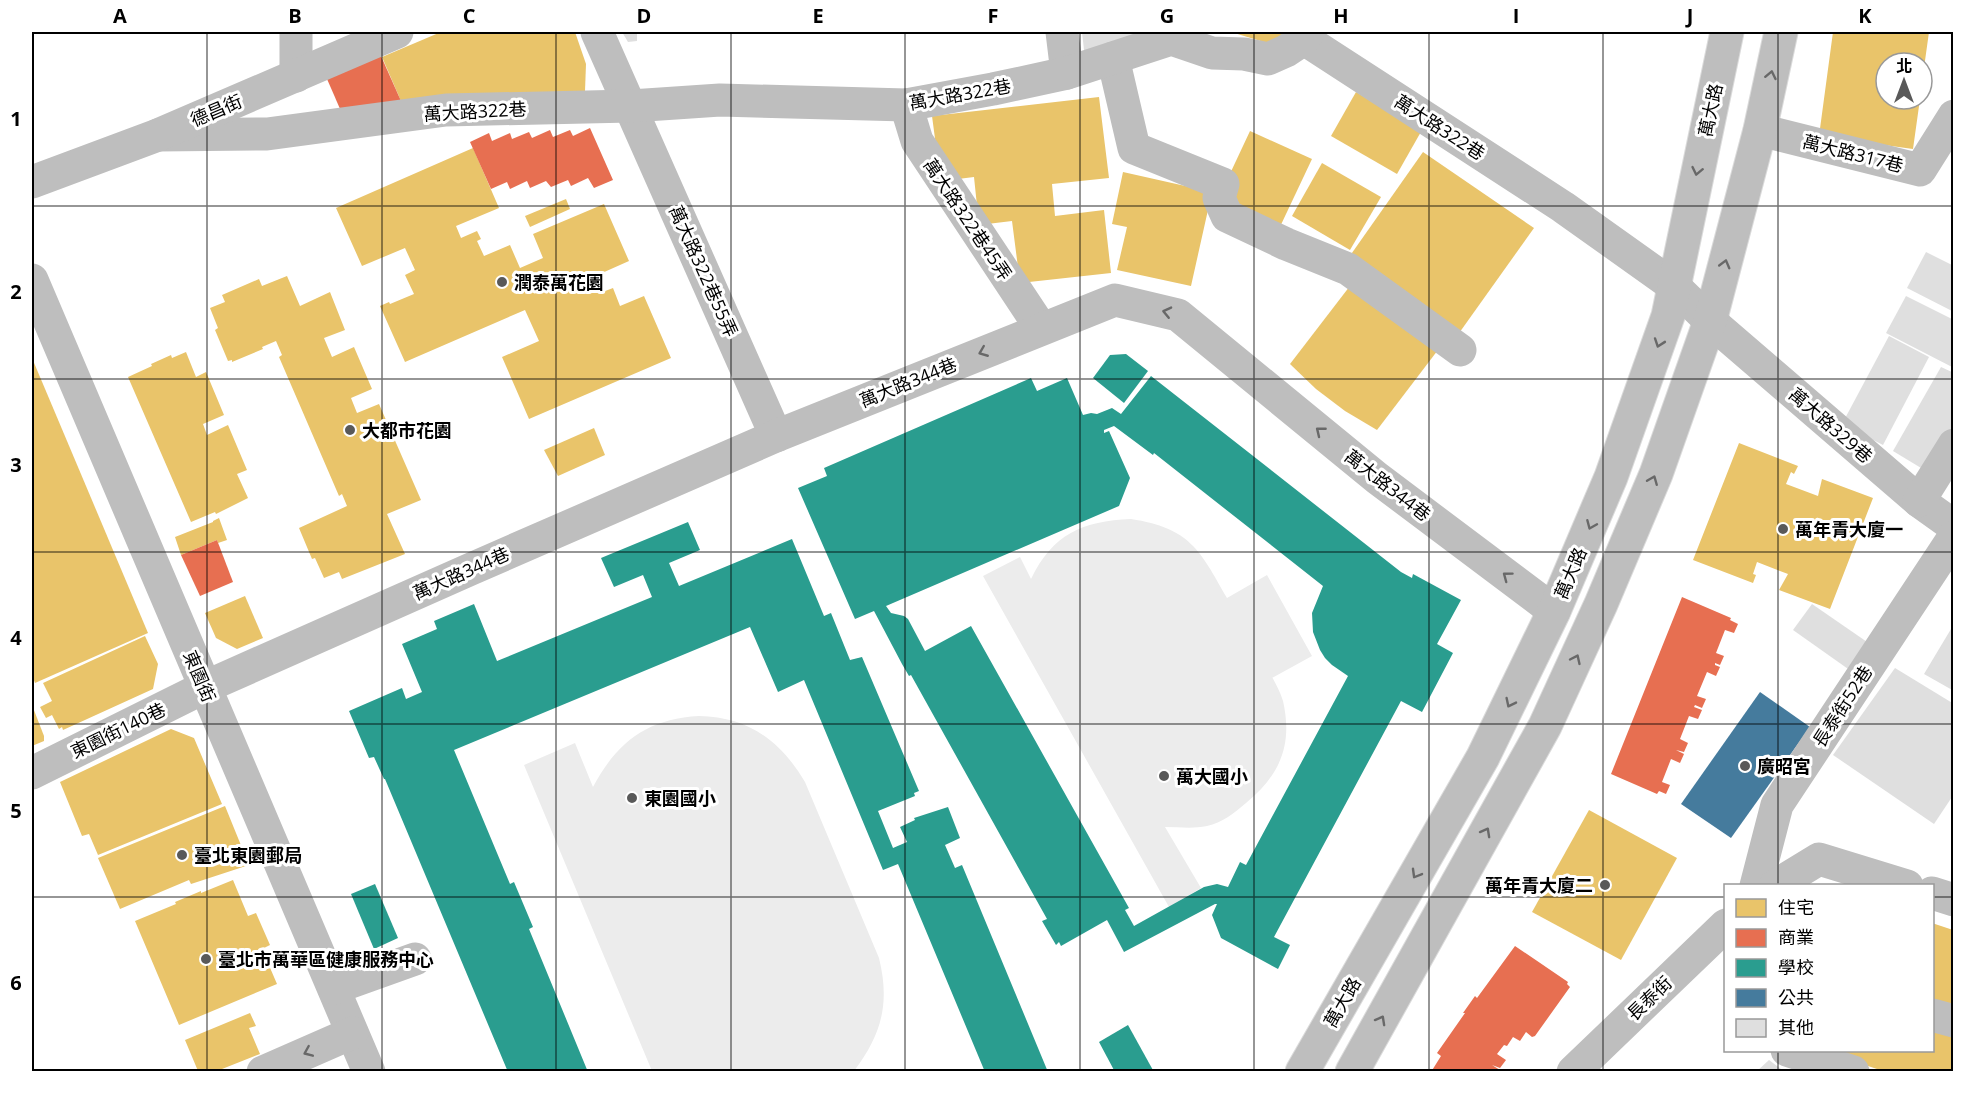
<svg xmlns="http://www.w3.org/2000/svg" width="1985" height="1103" viewBox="0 0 1985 1103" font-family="'Open Sans','Noto Sans TC',sans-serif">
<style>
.green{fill:#ececec}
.homes{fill:#e9c46a}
.shops{fill:#e76f51}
.schools{fill:#2a9d8f;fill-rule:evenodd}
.public{fill:#457b9d}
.building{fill:#dfdfdf}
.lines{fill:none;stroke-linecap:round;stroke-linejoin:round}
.major-casing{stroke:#dbdbdb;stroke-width:35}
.minor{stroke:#bebebe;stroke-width:33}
.major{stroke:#bebebe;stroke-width:33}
.oneway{stroke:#686868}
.grid{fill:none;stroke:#000;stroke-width:1.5;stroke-opacity:0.55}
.poi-dot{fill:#595959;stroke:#fff;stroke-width:2}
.labels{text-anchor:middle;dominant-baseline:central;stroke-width:6;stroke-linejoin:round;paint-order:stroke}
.street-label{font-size:18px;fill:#000;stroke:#fff}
.poi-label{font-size:18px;font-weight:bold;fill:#000;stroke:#fff;text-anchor:start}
.neatline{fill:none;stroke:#000;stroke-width:2}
.grid-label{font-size:20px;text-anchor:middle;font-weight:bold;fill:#000}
</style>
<rect width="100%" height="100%" fill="#fff"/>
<g class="green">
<path d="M1131,519C1190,528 1200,550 1227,598L1267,575L1312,656L1272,678L1245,631C1255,649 1278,683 1283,701C1293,745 1280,775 1246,803C1234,813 1222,823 1207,826C1193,829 1179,827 1165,827L1201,888L1169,907L983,576L1020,557L1031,579C1053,534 1082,521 1131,519Z"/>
<path d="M699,716C748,717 780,740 805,782L879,958C890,1003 882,1034 854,1071H652L524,765L575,743L593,787C617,742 647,719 699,716Z"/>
</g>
<g class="homes">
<polygon points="441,32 575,32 586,64 585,91 401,101 382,57"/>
<polygon points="1231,32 1290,32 1277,46"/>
<polygon points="1833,32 1929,32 1923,75 1922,63 1886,63 1886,99 1920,99 1913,149 1819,136"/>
<polygon points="1356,92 1422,130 1397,174 1331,136"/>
<polygon points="1099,97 1109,178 1052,184 1055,216 1104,210 1111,273 1020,283 1012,221 979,225 974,177 950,180 938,161 932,116"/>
<polygon points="1250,131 1312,159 1278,231 1226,207 1228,178"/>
<polygon points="473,148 499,208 456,226 461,238 477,231 481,239 477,241 484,256 510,245 520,268 543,258 533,234 604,204 629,261 593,277 600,293 613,288 620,306 644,296 671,358 529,419 502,357 539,341 525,310 405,362 380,306 389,302 390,304 414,294 405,275 415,270 405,248 362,266 336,208"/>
<polygon points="1423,152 1534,228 1457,336 1347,260"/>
<polygon points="1322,163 1381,197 1350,250 1292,216"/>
<polygon points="1123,172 1212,192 1191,286 1117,270 1127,227 1112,224"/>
<polygon points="566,199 570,209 530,227 525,216"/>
<polygon points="287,276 300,306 330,292 345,330 324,338 332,357 354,347 372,389 351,398 357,413 379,404 421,500 387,514 405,554 342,579 339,572 324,578 315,558 312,559 299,528 347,506 342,494 339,496 279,357 282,355 276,341 262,347 263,349 232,362 232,360 228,361 215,330 218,328 210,308 225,302 222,295 259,279 262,286"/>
<polygon points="1353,282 1441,346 1377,430 1345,411 1316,389 1290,364"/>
<polygon points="186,352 196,377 206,372 224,415 203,424 207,435 228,425 247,470 237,474 248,498 216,514 215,512 191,522 128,377 152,366 151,364 171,355 172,358"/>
<polygon points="32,358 148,633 35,683 32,675"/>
<polygon points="594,428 605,455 558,476 544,450"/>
<polygon points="1739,443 1798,466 1794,474 1791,472 1786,484 1818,496 1822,479 1873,498 1830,609 1779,590 1788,574 1757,562 1753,574 1756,575 1753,583 1693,560"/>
<polygon points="219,518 227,540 218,543 217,540 181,555 175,537 213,522 213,521"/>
<polygon points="245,596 263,638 237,649 216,638 205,613"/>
<polygon points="145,636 158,664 153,689 63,730 62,727 59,729 52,715 46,718 40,707 52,701 43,683"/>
<polygon points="32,705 44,736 44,741 32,746"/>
<polygon points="171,729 194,738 222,804 98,855 89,834 82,836 60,782"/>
<polygon points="225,806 249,865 191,884 189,880 120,909 98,858"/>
<polygon points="1589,810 1677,858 1621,960 1532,912"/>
<polygon points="233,880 248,916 256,913 270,945 262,949 277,984 179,1025 135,921 176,904 175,902 201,891 201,893"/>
<polygon points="1932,923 1953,930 1953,1007 1932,1000"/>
<polygon points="250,1013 256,1026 249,1028 260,1054 217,1071 198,1071 185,1040"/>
<polygon points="1932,1023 1953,1028 1953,1071 1883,1071 1820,1050 1932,1050"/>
</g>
<g class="shops">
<polygon points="381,56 401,101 344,118 327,79"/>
<polygon points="590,128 613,180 594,188 588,178 571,186 568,180 551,187 546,181 530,188 527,181 510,189 507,182 491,189 470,142 489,133 492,141 510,133 512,139 529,132 532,138 550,130 553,137 570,130 573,136"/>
<polygon points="217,540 233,582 200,596 181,555"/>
<polygon points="1682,597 1731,618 1730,620 1738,624 1734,633 1725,630 1716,653 1724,656 1720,665 1715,663 1715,665 1720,667 1716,676 1707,672 1697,696 1706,699 1702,708 1695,705 1694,707 1702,710 1698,719 1689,716 1680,739 1688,743 1684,752 1676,750 1684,754 1680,763 1671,759 1662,782 1670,785 1666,794 1659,791 1657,794 1611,774"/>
<polygon points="1515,946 1568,982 1567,984 1570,987 1535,1036 1532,1037 1526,1032 1520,1041 1513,1037 1507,1046 1504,1045 1497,1054 1506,1060 1500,1068 1492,1065 1500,1070 1498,1072 1431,1072 1441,1056 1437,1053 1465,1013 1463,1013 1475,996 1477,998"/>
</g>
<g class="schools">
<polygon points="1126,354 1148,371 1124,403 1093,378 1110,355"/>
<path d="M1151,376L1401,572L1412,578L1413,574L1461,600L1437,644L1453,653L1422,712L1401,701L1274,937L1290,945L1278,969L1221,938L1212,915L1217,904H1215L1124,952L1107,920L1061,946L1059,942L1056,945L1042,921L1047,919L911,675L909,676L902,664L874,611L855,619L798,488L827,476L824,468L1031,378L1037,391L1067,378L1083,415L1091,413L1097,414L1112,408L1121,414ZM1114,426L1153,455L1154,453L1323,586L1312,613L1313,632L1320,650L1325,658L1332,665L1348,676L1246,865L1240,862L1228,887L1217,884L1204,887L1134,926L1125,910L1129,908L971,626L925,651L908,619L904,616L891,613L886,606L1119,506L1130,478L1109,431L1104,433V430Z"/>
<polygon points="688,522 700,550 669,563 679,586 792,539 824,616 831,613 850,660 862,657 919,791 914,793 915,796 878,811 893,848 907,842 900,827 915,820 914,818 948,807 960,838 945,845 955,868 962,865 1048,1072 985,1072 898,864 883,870 804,680 778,692 750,627 454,750 510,884 514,882 533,927 529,929 588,1072 508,1072 385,779 384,779 374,757 369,758 349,711 402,688 406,699 422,692 402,644 437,629 434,621 474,604 497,661 652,597 643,575 614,587 601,558"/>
<polygon points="375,884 398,938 374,949 351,894"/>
<polygon points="1128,1025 1154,1072 1115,1072 1099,1042"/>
</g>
<polygon class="public" points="1760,692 1810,727 1731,838 1681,804"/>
<g class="building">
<polygon points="622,32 637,32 637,41 628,42"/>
<polygon points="1082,32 1142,32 1085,59"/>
<polygon points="1926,252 1954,266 1954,312 1907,288"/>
<polygon points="1906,296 1954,320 1954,368 1886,333"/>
<polygon points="1889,336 1929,357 1883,445 1842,424"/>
<polygon points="1941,367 1954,373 1954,425 1931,474 1893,451"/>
<polygon points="1812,604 1870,644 1851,671 1793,630"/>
<polygon points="1954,624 1954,691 1924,674"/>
<polygon points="1895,668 1954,704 1954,794 1934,824 1833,755"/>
<polygon points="1769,1060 1785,1072 1756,1072"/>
</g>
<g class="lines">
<g class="major-casing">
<g id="major">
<polyline points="1302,1072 1483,757 1554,611 1611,477 1668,316 1727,32"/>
<polyline points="1352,1072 1545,726 1601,604 1656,474 1710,321 1760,130 1781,32"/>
</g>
</g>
<g class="minor">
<polyline points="597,32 776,436"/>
<polyline points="1062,32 1067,73"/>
<polyline points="1304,39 1563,207 1674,286 1710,321 1919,501 1954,526"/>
<polyline points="1113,58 1134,148 1223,184 1219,198 1227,216 1286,244 1348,269 1460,350"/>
<polyline points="296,76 296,32"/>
<polyline points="906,105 917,141 1041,328"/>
<polyline points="1760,130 1920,170 1954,116"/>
<polyline points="158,135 267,134 446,110 631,106 720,100 906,105 993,89 1067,73 1171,39 1212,53 1244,54 1268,59 1286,51 1304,39 1308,32"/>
<polyline points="32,182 158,135 397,32"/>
<polyline points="32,280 369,1072"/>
<polyline points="1919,501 1954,445"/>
<polyline points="32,773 205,687 471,569 776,436 1115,300 1178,315 1377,478 1554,611"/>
<polyline points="1756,886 1777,805 1954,537"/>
<polyline points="1775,886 1819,859 1907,886"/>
<polyline points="1932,893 1954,900"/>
<polyline points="334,988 415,959"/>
<polyline points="1932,1015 1954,1021"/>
<polyline points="1787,1050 1853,1072"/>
<polyline points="263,1072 352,1033"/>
<polyline points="1573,1072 1726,925"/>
</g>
<use href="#major" class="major"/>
</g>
<defs><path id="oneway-chevron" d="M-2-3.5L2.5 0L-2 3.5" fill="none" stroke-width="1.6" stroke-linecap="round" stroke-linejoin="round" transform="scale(1.5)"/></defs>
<g class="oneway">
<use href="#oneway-chevron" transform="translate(1771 75) rotate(-78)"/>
<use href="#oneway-chevron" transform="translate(1697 171) rotate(102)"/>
<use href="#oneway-chevron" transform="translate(1725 264) rotate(-75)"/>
<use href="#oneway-chevron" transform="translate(1167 312) rotate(-167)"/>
<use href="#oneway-chevron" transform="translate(1659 343) rotate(109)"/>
<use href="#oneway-chevron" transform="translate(983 352) rotate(158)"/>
<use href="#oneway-chevron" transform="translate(1320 431) rotate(-141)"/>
<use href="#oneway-chevron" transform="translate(1653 480) rotate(-68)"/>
<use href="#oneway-chevron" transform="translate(1591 525) rotate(113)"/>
<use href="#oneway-chevron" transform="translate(1507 576) rotate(-143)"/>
<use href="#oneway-chevron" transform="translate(1576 659) rotate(-65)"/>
<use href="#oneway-chevron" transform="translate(1510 703) rotate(116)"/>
<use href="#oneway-chevron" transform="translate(1486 832) rotate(-61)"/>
<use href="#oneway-chevron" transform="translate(1416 874) rotate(120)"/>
<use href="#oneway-chevron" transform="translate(1381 1020) rotate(-61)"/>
<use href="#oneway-chevron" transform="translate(308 1052) rotate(157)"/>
</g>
<path class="grid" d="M207,32V1072M382,32V1072M556,32V1072M731,32V1072M905,32V1072M1080,32V1072M1254,32V1072M1429,32V1072M1603,32V1072M1778,32V886M32,206H1954M32,379H1954M32,552H1954M32,724H1954M32,897H1726M1932,897H1954M1778,1050V1072"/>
<g class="poi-dot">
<circle cx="502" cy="282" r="6"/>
<circle cx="350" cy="430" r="6"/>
<circle cx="1783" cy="529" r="6"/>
<circle cx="1745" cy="766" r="6"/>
<circle cx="1164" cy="776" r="6"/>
<circle cx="632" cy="798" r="6"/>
<circle cx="182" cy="855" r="6"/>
<circle cx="1605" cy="885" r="6"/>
<circle cx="206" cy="959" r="6"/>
</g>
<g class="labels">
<g class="street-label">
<text transform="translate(960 94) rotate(-10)">萬大路322巷</text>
<text transform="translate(216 110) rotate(-23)">德昌街</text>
<text transform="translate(1710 110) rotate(-78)">萬大路</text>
<text transform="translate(475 111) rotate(-3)">萬大路322巷</text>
<text transform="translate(1440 127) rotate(33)">萬大路322巷</text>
<text transform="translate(1853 153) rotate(14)">萬大路317巷</text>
<text transform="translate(968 219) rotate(56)">萬大路322巷45弄</text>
<text transform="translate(704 271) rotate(66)">萬大路322巷55弄</text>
<text transform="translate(908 382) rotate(-22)">萬大路344巷</text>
<text transform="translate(1831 425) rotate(41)">萬大路329巷</text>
<text transform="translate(1388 485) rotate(38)">萬大路344巷</text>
<text transform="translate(461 573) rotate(-24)">萬大路344巷</text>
<text transform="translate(1570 573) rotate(-67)">萬大路</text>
<text transform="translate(200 676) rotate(67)">東園街</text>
<text transform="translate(1842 706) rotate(-57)">長泰街52巷</text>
<text transform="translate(118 730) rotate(-26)">東園街140巷</text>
<text transform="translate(1649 998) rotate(-44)">長泰街</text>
<text transform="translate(1342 1002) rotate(-60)">萬大路</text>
</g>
<g class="poi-label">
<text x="514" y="282">潤泰萬花園</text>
<text x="362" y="430">大都市花園</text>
<text x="1795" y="529">萬年青大廈一</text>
<text x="1757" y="766">廣昭宮</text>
<text x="1176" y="776">萬大國小</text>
<text x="644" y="798">東園國小</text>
<text x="194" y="855">臺北東園郵局</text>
<text x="1593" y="885" text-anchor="end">萬年青大廈二</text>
<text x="218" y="959">臺北市萬華區健康服務中心</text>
</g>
</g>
<rect width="1985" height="1103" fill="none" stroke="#ffffff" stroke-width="66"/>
<rect x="1724" y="884" width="210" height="168" fill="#ffffff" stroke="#999999" stroke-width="1.5"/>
<rect x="1736" y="899" width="30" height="18" fill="#e9c46a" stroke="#999999" stroke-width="1.5"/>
<text x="1778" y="914" font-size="18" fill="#000000">住宅</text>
<rect x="1736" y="929" width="30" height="18" fill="#e76f51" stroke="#999999" stroke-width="1.5"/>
<text x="1778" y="944" font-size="18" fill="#000000">商業</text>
<rect x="1736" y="959" width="30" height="18" fill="#2a9d8f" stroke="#999999" stroke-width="1.5"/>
<text x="1778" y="974" font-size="18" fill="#000000">學校</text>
<rect x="1736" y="989" width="30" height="18" fill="#457b9d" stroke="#999999" stroke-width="1.5"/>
<text x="1778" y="1004" font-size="18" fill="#000000">公共</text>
<rect x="1736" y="1019" width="30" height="18" fill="#dfdfdf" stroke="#999999" stroke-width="1.5"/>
<text x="1778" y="1034" font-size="18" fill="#000000">其他</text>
<g transform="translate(1904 81)"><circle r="28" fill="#ffffff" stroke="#999999" stroke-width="1.5"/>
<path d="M0-4.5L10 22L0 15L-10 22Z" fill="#595959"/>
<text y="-9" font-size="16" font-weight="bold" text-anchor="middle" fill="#000000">北</text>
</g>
<rect x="33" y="33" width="1919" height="1037" class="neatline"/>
<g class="grid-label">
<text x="120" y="23">A</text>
<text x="295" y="23">B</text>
<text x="469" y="23">C</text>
<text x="644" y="23">D</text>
<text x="818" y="23">E</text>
<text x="993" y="23">F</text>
<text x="1167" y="23">G</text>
<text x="1341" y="23">H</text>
<text x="1516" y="23">I</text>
<text x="1690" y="23">J</text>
<text x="1865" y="23">K</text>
<text x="16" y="126">1</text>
<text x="16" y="299">2</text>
<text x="16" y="472">3</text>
<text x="16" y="645">4</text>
<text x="16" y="818">5</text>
<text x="16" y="990">6</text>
</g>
</svg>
